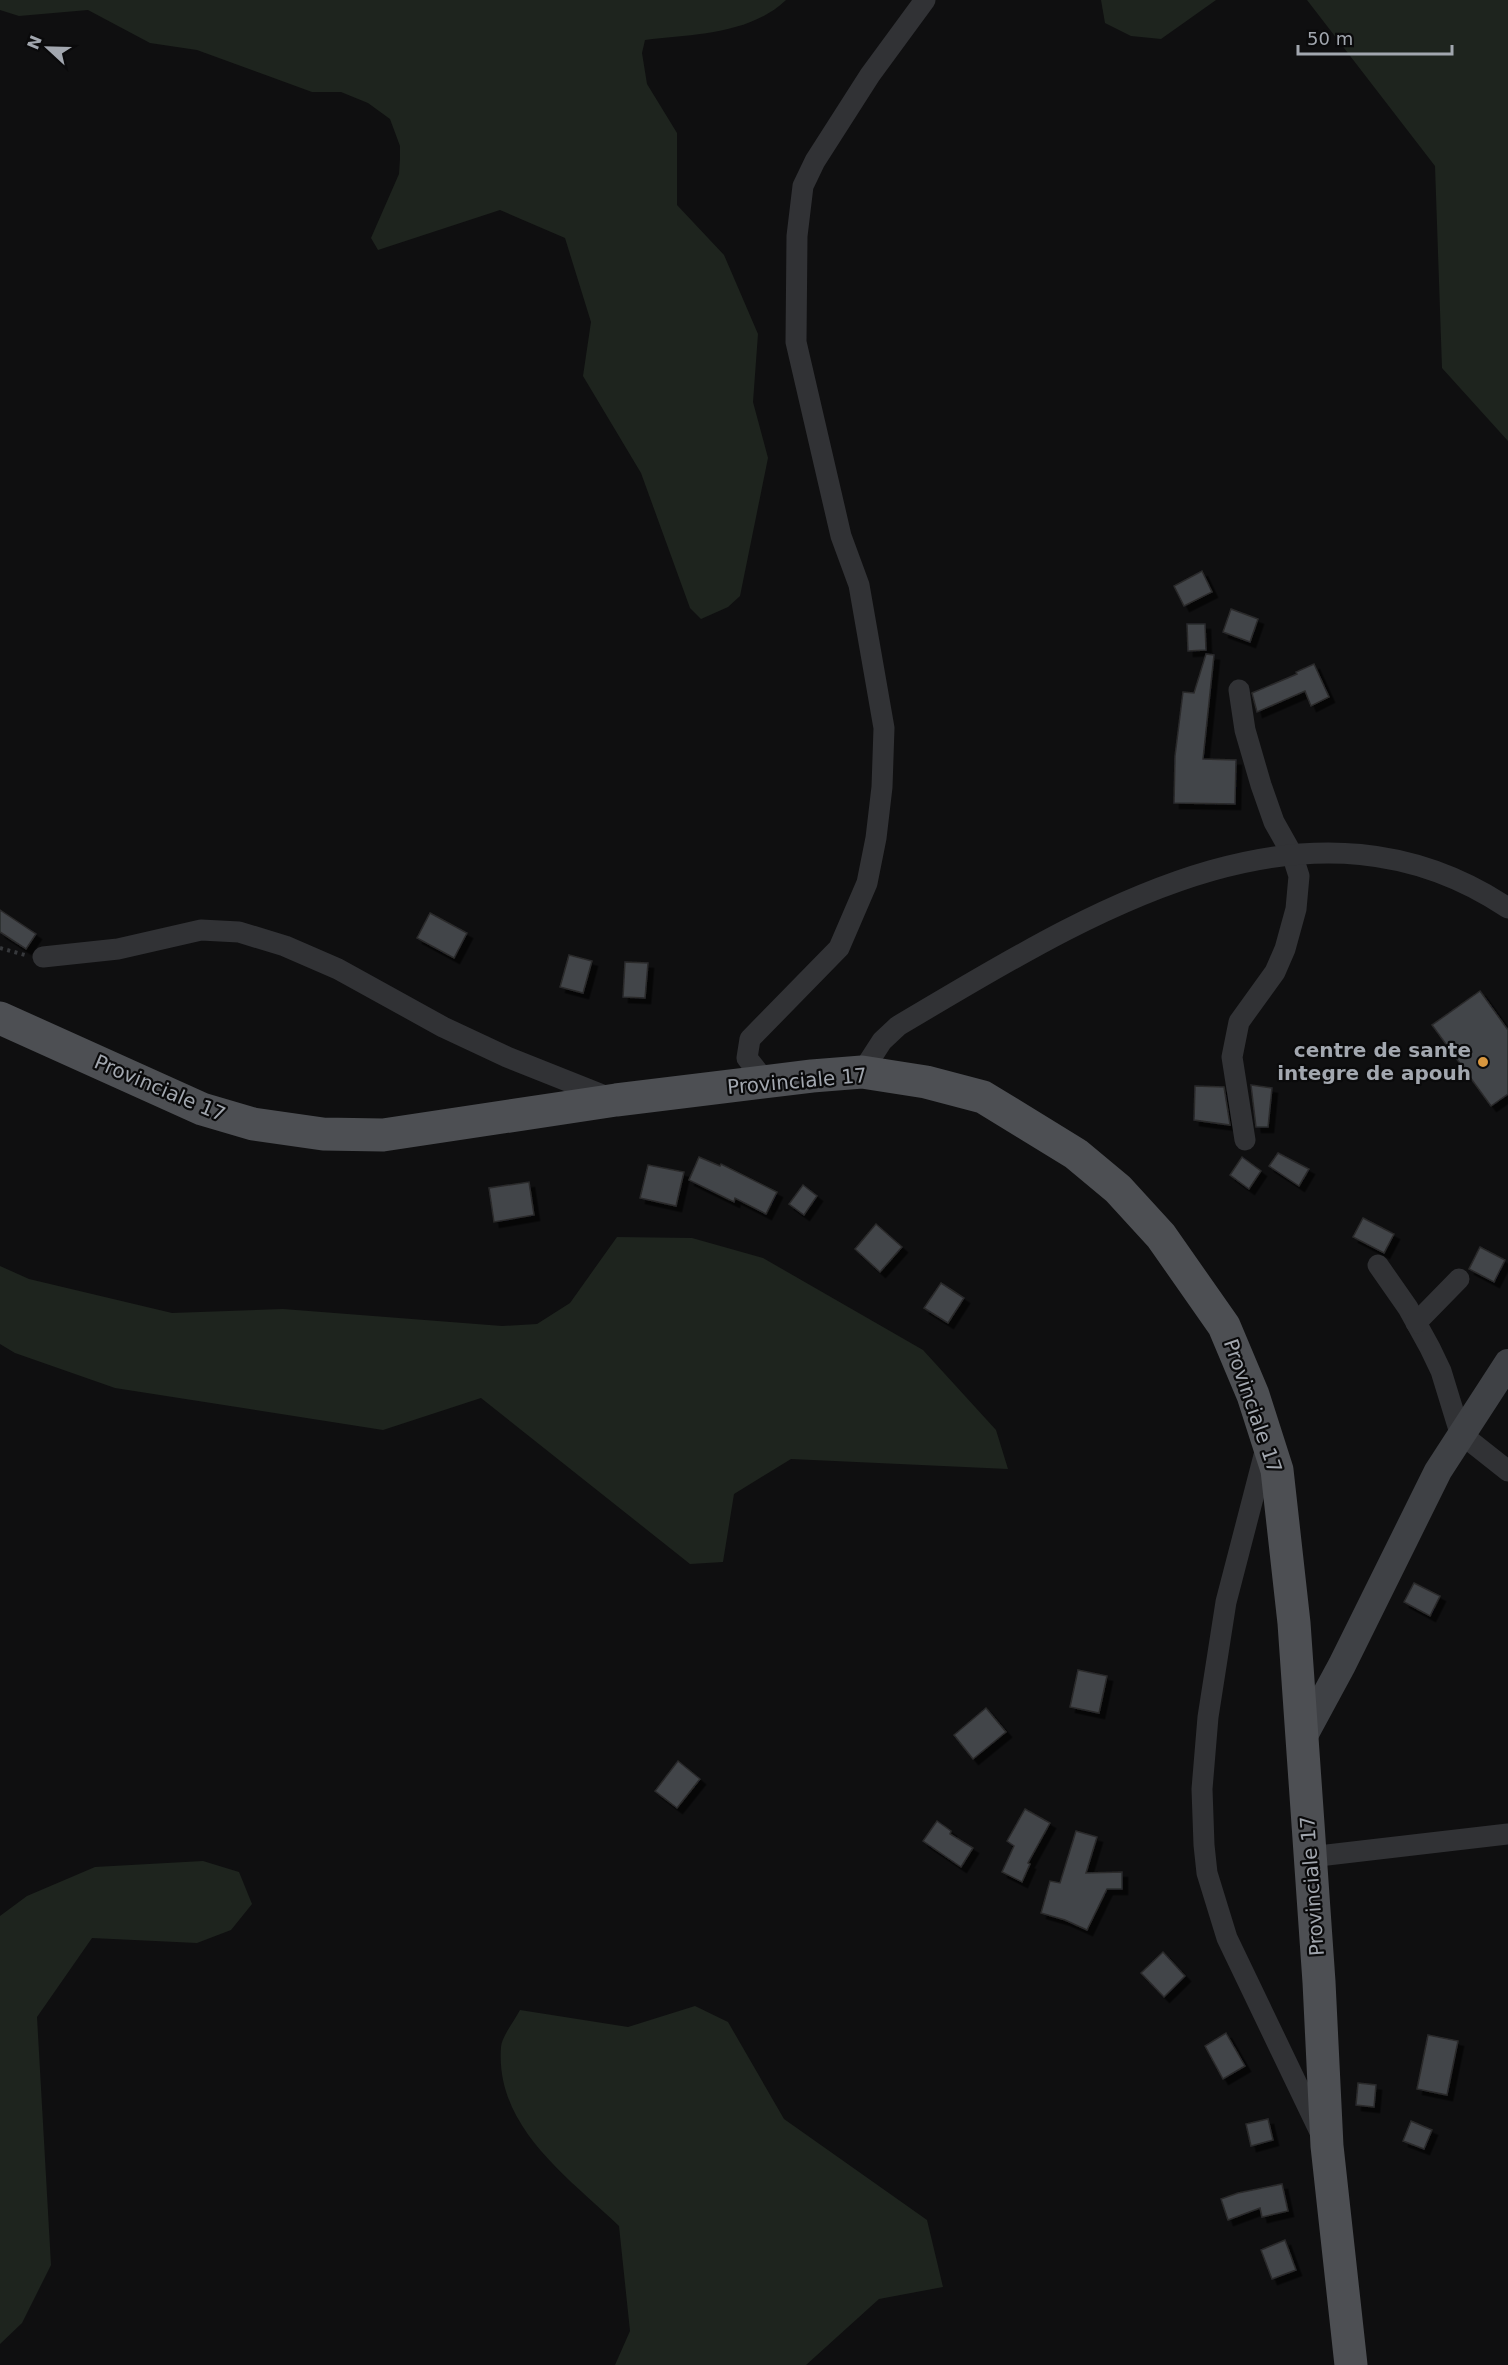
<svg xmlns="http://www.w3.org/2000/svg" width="1508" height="2365" viewBox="0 0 1508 2365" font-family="'DejaVu Sans',sans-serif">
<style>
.green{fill:#1e241e}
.building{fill:#434548;stroke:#2a2a2c;stroke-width:1.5;filter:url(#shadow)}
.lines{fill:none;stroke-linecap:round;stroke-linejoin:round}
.path{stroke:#37393c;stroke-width:4;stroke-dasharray:3 4.5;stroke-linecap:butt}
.street{stroke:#313235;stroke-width:21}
.secondary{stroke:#3f4145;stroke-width:28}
.primary{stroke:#4d4f53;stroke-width:33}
.poi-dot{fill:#d8973f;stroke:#0a0a0b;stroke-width:2}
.labels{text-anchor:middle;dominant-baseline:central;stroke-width:4.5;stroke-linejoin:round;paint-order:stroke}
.poi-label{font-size:20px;font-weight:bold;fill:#a2a7af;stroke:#0a0a0b;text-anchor:end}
.street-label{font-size:20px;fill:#a2a7af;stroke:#0a0a0b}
</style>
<defs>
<filter id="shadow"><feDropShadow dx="5.5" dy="5.5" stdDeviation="0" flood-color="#0009"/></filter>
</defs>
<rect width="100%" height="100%" fill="#0f0f10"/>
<g class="green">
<path d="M0,0H786C749,35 693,34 645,40L642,53L647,84L677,133V205L724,255L758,334L753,402L768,458L740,596L728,607L701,619L690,608L641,473L583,376L591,322L565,238L500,210L378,250L371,238L399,174L400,159V146L390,119L368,103L341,92H312L197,50L150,43L88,10L19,16L0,10Z"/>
<polygon points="1101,0 1216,0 1161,39 1131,36 1105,23"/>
<polygon points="1307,0 1508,0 1508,441 1442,368 1435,166"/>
<polygon points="617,1237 692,1238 763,1258 923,1350 996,1430 1008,1469 791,1459 734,1494 723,1562 690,1564 481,1398 383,1430 115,1388 15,1353 0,1344 0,1266 29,1279 172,1313 283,1309 502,1326 537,1324 570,1303"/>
<polygon points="203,1861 239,1872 252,1904 231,1930 197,1943 92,1938 37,2017 51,2265 22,2323 0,2344 0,1916 27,1896 95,1867"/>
<path d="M695,2006L728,2022L784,2119L927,2220L943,2287L879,2299L806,2365H615L630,2331L619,2226C568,2177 495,2127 501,2047C502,2036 515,2020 520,2010L628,2027Z"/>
</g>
<g class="building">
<polygon points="1202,571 1212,592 1184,606 1174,586"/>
<polygon points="1231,609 1258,619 1250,642 1223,632"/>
<polygon points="1187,624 1205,624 1206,650 1188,651"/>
<polygon points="1206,654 1214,655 1203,759 1236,760 1235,804 1174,803 1175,756 1183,692 1194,693"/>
<polygon points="1314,664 1329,697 1311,706 1305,691 1257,712 1252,693 1297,674 1296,672"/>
<polygon points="0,910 36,934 26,949 0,932"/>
<polygon points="430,913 467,933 454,958 417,938"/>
<polygon points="569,955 592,961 583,993 560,987"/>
<polygon points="625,962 648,963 645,998 623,997"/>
<polygon points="1480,991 1508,1030 1508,1094 1491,1106 1432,1025"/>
<polygon points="1251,1085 1272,1088 1268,1127 1256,1127"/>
<polygon points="1195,1086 1224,1087 1230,1125 1194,1120"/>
<polygon points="1278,1153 1309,1169 1299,1186 1269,1166"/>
<polygon points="699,1157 720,1166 721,1164 777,1192 766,1214 735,1198 734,1202 689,1180"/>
<polygon points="1242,1157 1261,1171 1249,1189 1230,1175"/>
<polygon points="648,1165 684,1172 676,1206 640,1198"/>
<polygon points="529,1182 534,1215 494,1222 489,1188"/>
<polygon points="803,1185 817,1196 804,1215 789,1204"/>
<polygon points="1363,1218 1394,1234 1384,1253 1353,1237"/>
<polygon points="876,1224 902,1247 880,1272 855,1249"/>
<polygon points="1480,1247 1505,1260 1494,1282 1469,1269"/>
<polygon points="941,1283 964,1298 948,1323 924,1308"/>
<polygon points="1414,1583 1440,1596 1430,1616 1404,1602"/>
<polygon points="1078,1670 1107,1676 1099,1713 1070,1707"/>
<polygon points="986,1708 1006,1732 973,1759 954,1735"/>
<polygon points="678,1761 700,1779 677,1808 655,1791"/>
<polygon points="1025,1809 1050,1823 1028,1863 1030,1864 1022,1882 1002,1872 1014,1846 1007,1841"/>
<polygon points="937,1821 951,1831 950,1834 973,1848 961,1867 923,1841"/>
<polygon points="1076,1831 1097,1837 1086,1873 1122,1872 1122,1889 1107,1889 1087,1930 1065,1920 1041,1913 1050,1881 1060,1883"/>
<polygon points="1163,1952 1185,1976 1164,1997 1141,1973"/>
<polygon points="1226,2033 1245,2066 1223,2079 1205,2046"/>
<polygon points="1428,2035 1458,2041 1447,2095 1417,2089"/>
<polygon points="1358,2083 1376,2085 1374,2107 1356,2105"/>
<polygon points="1268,2119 1273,2140 1251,2146 1246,2124"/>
<polygon points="1411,2121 1432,2130 1424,2149 1403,2141"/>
<polygon points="1282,2184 1288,2211 1262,2217 1260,2208 1228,2220 1221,2199 1238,2193"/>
<polygon points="1285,2240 1296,2270 1272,2279 1261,2250"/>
</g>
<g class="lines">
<polyline class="path" points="0,948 25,955"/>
<g class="street">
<polyline points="1239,690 1245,730 1261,785 1274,822 1292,854 1299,876 1296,909 1285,949 1275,972 1239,1022 1232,1057 1245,1140"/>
<polyline points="43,957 118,949 201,930 239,932 285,946 338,969 443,1027 507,1057 610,1098"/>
<path d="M862,1072L882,1041L898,1026C1078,920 1303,771 1508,908"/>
<polyline points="766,1082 747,1058 750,1039 839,948 867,883 876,838 882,787 884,728 859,585 841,536 796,342 797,236 803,186 815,161 870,75 925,0"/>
<polyline points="1378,1265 1408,1308 1430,1348 1441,1371 1460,1433 1508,1471"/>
<polyline points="1416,1323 1459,1279"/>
<polyline points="1267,1444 1226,1602 1208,1717 1202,1789 1204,1845 1207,1873 1227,1938 1320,2132"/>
<polyline points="1310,1857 1508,1834"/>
</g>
<polyline class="secondary" points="1302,1739 1342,1665 1438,1471 1508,1363"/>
<polyline class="primary" points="0,1018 202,1109 253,1124 323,1134 383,1135 616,1100 812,1076 862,1072 926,1082 983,1097 1076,1154 1118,1189 1161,1236 1224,1326 1253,1395 1277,1470 1294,1623 1319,1982 1327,2146 1351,2365"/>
</g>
<circle class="poi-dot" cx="1483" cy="1062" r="6"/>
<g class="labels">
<g class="poi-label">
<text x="1471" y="1050">centre de sante<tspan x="1471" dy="23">integre de apouh</tspan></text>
</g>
<g class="street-label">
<text transform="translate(797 1081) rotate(-5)">Provinciale 17</text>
<text transform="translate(160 1088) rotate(23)">Provinciale 17</text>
<text transform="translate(1253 1406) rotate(71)">Provinciale 17</text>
<text transform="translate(1312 1886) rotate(-94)">Provinciale 17</text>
</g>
</g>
<g transform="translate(48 48) rotate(292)" stroke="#0a0a0b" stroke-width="4.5" paint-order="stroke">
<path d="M0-4.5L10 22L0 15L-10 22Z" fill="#a2a7af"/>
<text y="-9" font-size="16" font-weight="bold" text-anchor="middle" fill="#a2a7af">N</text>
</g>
<path d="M1298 45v9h154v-9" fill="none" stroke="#a2a7af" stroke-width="3"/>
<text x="1307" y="45" font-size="18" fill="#a2a7af" stroke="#0a0a0b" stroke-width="4.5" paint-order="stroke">50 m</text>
</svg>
